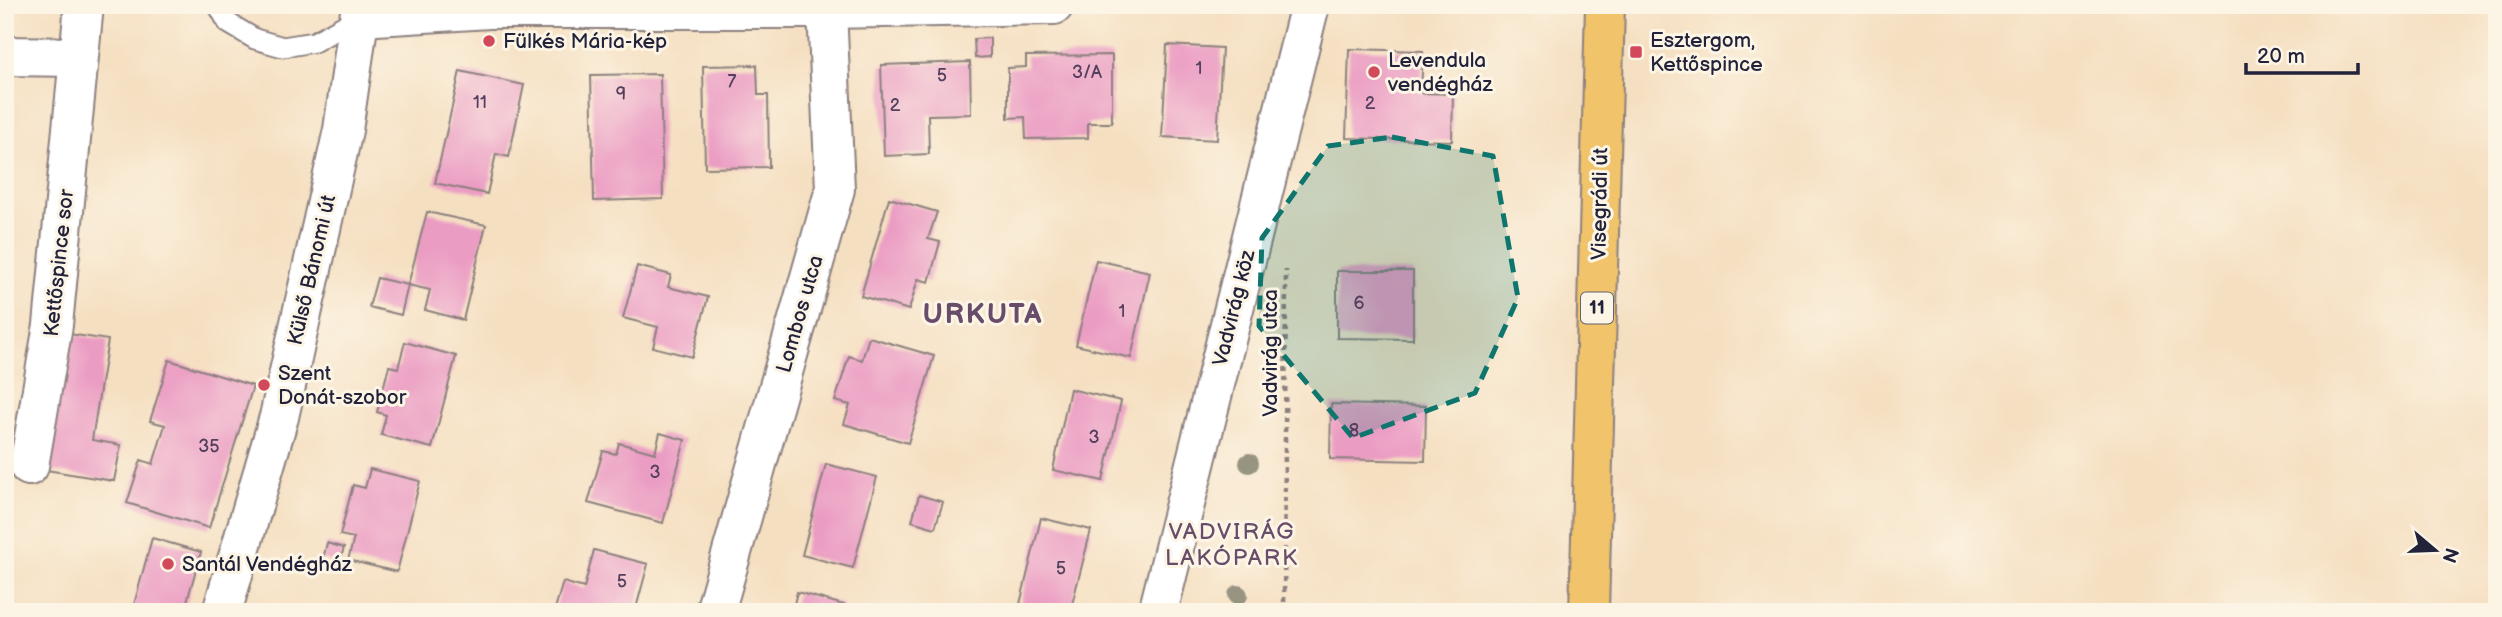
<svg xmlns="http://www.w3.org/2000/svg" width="2502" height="617" viewBox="0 0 2502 617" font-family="'Balsamiq Sans',sans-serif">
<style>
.building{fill:#eb9cc3}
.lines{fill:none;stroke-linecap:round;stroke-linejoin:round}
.lane-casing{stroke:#8c807e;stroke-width:23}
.street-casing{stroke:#8c807e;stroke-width:42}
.primary-casing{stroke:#8c807e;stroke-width:42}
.path{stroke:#8c807e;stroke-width:4.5;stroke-dasharray:5 5;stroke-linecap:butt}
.lane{stroke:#fff;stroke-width:19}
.street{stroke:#fff;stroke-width:38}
.primary{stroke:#f1c36a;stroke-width:38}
.tree{fill:#989482}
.marked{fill:#0f766e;fill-opacity:0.2;stroke:#0f766e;stroke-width:5;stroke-dasharray:14 9;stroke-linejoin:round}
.poi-dot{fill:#d1495b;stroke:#fcf5e5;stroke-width:2.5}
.labels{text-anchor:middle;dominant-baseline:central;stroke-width:6;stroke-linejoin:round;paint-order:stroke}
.number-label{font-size:18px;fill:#54405d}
.shield{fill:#fcf5e5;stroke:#63616e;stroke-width:2}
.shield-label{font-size:19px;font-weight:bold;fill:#22223b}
.poi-label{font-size:21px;fill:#22223b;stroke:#fcf5e5;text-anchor:start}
.street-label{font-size:21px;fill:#22223b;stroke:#fcf5e5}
.neighbourhood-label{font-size:23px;letter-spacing:2px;fill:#684d6b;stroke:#fcf5e5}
.district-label{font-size:28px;font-weight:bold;letter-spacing:2px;fill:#684d6b;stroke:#fcf5e5}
</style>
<rect width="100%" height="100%" fill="#fcf5e5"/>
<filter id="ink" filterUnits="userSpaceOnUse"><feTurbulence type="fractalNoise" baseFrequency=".0143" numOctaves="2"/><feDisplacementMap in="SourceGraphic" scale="14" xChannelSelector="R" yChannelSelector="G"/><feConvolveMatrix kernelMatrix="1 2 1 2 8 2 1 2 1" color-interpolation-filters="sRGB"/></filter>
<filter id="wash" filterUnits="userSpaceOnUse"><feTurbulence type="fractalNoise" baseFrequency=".00686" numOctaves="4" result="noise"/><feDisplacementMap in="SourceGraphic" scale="28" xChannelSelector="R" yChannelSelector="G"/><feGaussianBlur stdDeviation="1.57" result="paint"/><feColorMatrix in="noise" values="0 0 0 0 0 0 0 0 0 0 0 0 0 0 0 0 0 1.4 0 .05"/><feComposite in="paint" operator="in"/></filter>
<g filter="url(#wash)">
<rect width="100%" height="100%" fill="#f5dfc1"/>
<g id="blocks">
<g class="building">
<polygon points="990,38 990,57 975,58 974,39"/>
<polygon points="1167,45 1222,48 1217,140 1162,137"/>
<polygon points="1349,49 1423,51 1421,93 1453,94 1452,141 1346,138"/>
<polygon points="1112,55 1112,123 1088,123 1088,138 1026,139 1025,117 1008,118 1008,68 1026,67 1026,56"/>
<polygon points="970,62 971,114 928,115 929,154 884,156 881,65"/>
<polygon points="757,65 758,95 768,95 769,167 705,168 703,66"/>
<polygon points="460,71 524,85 509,157 496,154 487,194 435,183"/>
<polygon points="660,74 663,199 594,201 591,75"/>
<polygon points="889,198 937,212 928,239 940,242 929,282 918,279 909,310 861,296"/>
<polygon points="427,212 486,225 463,320 425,310 430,290 408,285 401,315 369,307 377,278 408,285"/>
<polygon points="1096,260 1150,272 1131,358 1076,345"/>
<polygon points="637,266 671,275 668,287 708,297 692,357 653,347 658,327 623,318"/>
<polygon points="1337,271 1413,271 1413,339 1337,338"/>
<polygon points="63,333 108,340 92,440 121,445 114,481 40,469"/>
<polygon points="869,337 934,356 908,443 844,424 850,405 835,401 849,356 862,360"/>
<polygon points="405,342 456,356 432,448 381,435 386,415 377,412 389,366 398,368"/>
<polygon points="169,360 253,386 209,528 127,503 141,460 153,464 165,425 150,421"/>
<polygon points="1070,389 1121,401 1103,481 1053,470"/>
<polygon points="1331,404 1426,406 1425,461 1330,459"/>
<polygon points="660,433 685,440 663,523 588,503 603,451 616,454 619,443 655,453"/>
<polygon points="826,464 877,477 853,568 802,555"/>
<polygon points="370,469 420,481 397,572 348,560 354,538 340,535 353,485 365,488"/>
<polygon points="919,495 943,502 935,528 912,521"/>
<polygon points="1041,518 1091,530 1070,612 1052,612 1020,604"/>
<polygon points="152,538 201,552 184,612 132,612"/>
<polygon points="327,543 344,548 339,564 323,559"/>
<polygon points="594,550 648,564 635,612 554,612 563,582 584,588"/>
<polygon points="797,592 844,605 842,612 792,612"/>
</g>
</g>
</g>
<g filter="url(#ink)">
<use href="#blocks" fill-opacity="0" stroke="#8c807e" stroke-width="2"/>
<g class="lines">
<g class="lane-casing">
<polyline id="lane" points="218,5 228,23 255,39 283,47 314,42 359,17"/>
</g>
<g class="street-casing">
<g id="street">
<polyline points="360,17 489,9 827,9 1054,5"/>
<polyline points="5,56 78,57"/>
<polyline points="29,466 53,325 84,5"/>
<polyline points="222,612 279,417 343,130 361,5"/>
<polyline points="715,612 835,189 827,9"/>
<polyline points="1158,612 1310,5"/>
</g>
</g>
<g class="primary-casing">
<polyline id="primary" points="1589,612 1605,5"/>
</g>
<polyline class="path" points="1284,612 1286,270"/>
<use href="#lane" class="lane"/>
<use href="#street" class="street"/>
<use href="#primary" class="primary"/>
</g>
<g class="tree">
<circle cx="1249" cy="463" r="10"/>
<circle cx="1238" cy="595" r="10"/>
</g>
</g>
<path class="marked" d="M1392,137L1493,156L1518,298L1475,393L1353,438L1259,326L1262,238L1328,146Z"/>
<g class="poi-dot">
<circle cx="489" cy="41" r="7"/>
<rect x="1629" y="45" width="14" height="14" rx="3.5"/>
<circle cx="1374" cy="72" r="7"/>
<circle cx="264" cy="385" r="7"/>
<circle cx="168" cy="564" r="7"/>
</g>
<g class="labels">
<g class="number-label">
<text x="1199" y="68">1</text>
<text x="1087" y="72">3/A</text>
<text x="942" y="75">5</text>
<text x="732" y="81">7</text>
<text x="621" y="94">9</text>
<text x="480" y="102">11</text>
<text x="1370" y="103">2</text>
<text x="895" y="105">2</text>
<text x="1359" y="303">6</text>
<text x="1122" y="311">1</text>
<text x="1354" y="430">8</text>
<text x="1094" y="437">3</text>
<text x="209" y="446">35</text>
<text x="655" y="472">3</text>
<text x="1061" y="568">5</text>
<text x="622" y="581">5</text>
</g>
<rect class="shield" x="1581" y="292.5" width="32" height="31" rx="5"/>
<g class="shield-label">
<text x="1597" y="308">11</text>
</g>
<g class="poi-label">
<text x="1650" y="40">Esztergom,<tspan x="1650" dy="24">Kettőspince</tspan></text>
<text x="503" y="41">Fülkés Mária-kép</text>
<text x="1388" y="60">Levendula<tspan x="1388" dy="24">vendégház</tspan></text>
<text x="278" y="373">Szent<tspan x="278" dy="24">Donát-szobor</tspan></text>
<text x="182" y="564">Santál Vendégház</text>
</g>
<g class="street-label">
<text transform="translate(1600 204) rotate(-89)">Visegrádi út</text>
<text transform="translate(59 263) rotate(-84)">Kettőspince sor</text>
<text transform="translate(312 270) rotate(-77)">Külső Bánomi út</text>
<text transform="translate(1234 308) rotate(-76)">Vadvirág köz</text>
<text transform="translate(800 314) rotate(-74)">Lombos utca</text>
<text transform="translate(1270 353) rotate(-90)">Vadvirág utca</text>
</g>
<g class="neighbourhood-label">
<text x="1232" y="532">VADVIRÁG<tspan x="1232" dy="26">LAKÓPARK</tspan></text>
</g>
<g class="district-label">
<text x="983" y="314">URKUTA</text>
</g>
</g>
<rect width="2502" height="617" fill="none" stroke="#fcf5e5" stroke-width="28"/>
<g transform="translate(2435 550) rotate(109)" stroke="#fcf5e5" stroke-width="5" paint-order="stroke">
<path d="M0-5L12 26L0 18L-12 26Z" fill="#22223b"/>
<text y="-10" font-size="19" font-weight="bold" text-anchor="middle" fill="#22223b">N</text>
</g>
<path d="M2246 63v10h112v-10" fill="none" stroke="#22223b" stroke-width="3.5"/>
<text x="2257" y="63" font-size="21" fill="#22223b" stroke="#fcf5e5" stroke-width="5" paint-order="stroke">20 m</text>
</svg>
